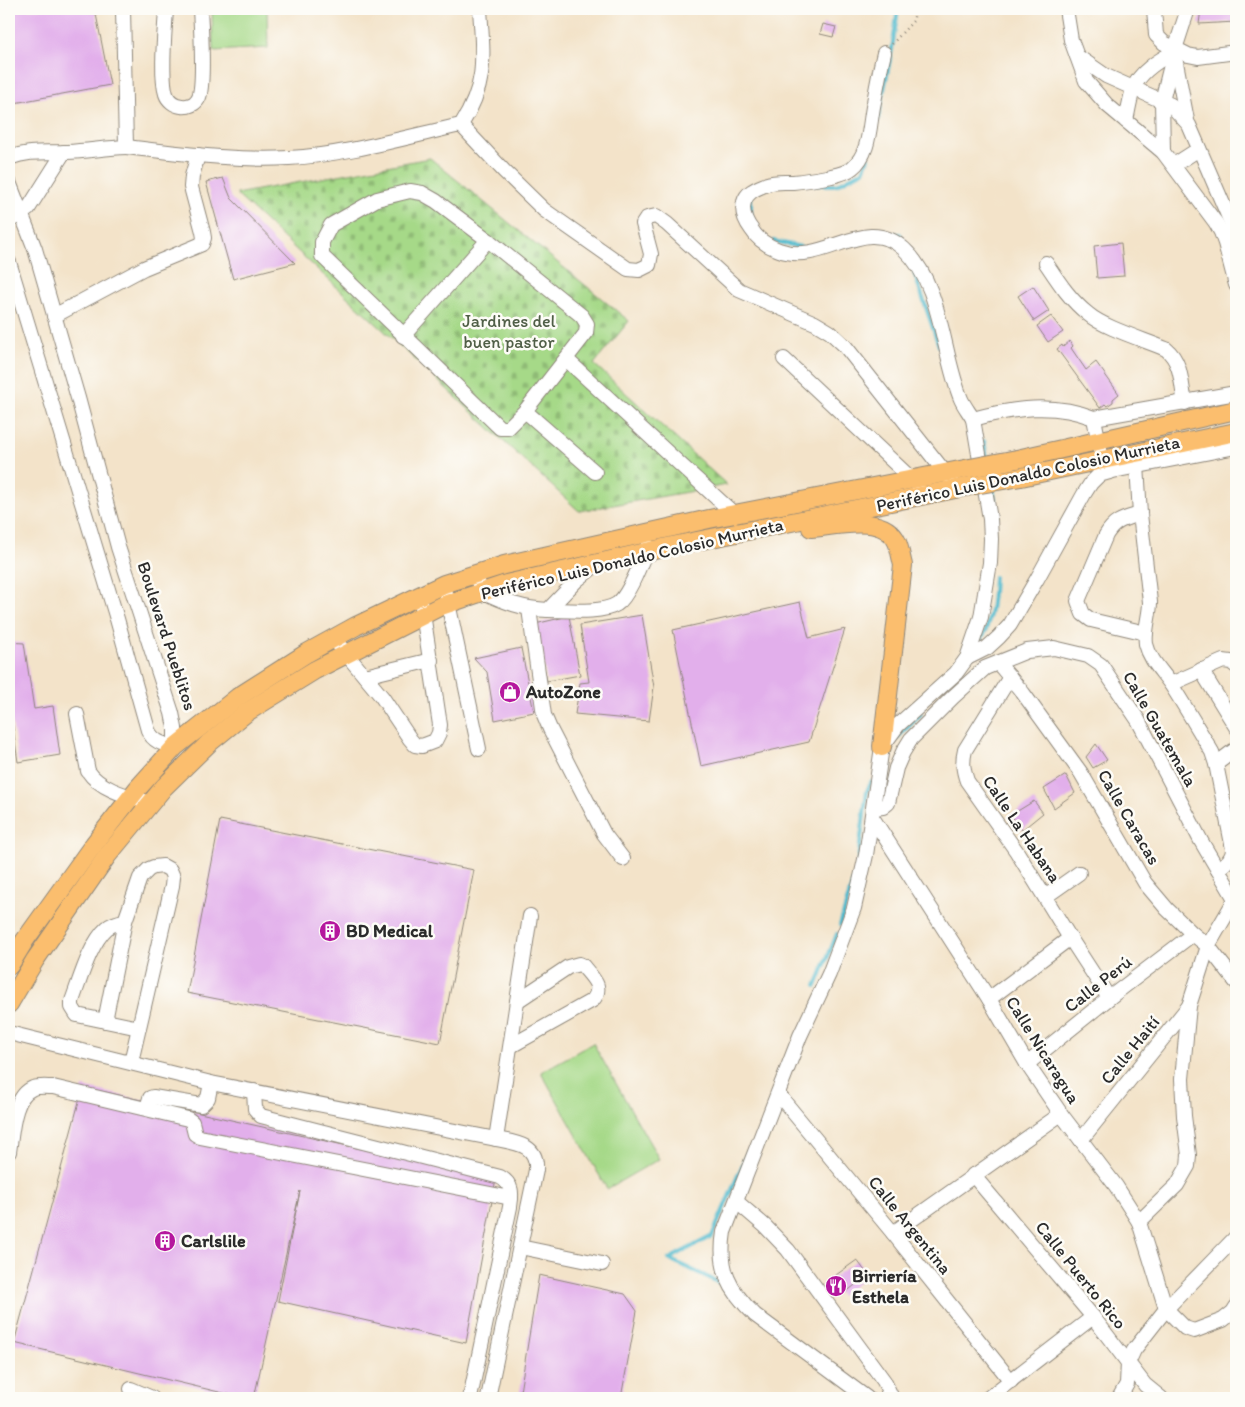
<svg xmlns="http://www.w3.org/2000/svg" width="1245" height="1407" viewBox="0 0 1245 1407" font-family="Itim,sans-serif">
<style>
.cemetery{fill:url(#cemetery-stones);stroke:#68825a}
.park{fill:#a6d988;stroke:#68825a}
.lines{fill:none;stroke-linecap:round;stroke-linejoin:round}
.stream{stroke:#50bacd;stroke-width:4}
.building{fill:#e2afeb}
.minor-casing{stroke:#8f877a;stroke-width:16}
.major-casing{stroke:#8f877a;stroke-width:20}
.path{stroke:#8f877a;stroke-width:2.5;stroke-dasharray:1 4;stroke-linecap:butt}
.minor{stroke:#fff;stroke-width:14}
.major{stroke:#fbbe6e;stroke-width:18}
.major-bridge-casing{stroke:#8f877a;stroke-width:20;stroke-linecap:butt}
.major-bridge{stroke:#fbbe6e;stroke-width:18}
.labels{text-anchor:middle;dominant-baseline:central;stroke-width:5;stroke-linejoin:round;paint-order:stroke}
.park-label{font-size:18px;fill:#505f47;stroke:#fdfcf7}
.street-label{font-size:18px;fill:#2b2b2b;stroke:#fdfcf7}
.poi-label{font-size:18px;font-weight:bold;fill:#2b2b2b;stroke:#fdfcf7;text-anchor:start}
</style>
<defs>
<pattern id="cemetery-stones" width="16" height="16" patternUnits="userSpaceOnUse" patternTransform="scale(1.25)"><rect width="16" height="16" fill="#a6d988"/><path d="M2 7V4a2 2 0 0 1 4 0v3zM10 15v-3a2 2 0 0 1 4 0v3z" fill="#8fba76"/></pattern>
</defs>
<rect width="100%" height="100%" fill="#fdfcf7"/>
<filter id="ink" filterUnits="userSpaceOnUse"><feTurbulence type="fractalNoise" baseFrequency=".02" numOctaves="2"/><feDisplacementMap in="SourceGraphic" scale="10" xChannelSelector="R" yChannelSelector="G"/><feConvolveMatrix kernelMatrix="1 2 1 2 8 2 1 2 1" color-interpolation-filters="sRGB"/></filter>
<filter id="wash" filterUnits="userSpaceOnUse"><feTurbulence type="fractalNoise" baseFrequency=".0096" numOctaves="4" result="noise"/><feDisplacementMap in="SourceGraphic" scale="20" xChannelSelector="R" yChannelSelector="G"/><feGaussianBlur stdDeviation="1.12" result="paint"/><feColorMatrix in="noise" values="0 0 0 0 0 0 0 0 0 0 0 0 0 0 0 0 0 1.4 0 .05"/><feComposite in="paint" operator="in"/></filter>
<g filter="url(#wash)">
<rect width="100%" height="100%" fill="#f3e3c9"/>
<polygon class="cemetery" points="430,158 629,321 594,364 727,485 579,511 236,194"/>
<g class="park">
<polygon points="212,9 267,9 268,48 213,51"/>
<polygon points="593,1043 659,1159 607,1189 541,1072"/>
</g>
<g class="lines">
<g class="stream">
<polyline points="878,120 892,49 898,9"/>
<polyline points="815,185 836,185 863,171 868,158"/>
<polyline points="751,199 751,219"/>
<polyline points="891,234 900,234 903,243"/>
<polyline points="774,241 801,247"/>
<polyline points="914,272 939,346"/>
<polyline points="984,441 987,459"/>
<polyline points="993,488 996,507 996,518"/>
<path d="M978,645C991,627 993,599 994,577"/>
<polyline points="896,739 921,714"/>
<polyline points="858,860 867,791 871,782"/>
<polyline points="840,925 853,882"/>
<polyline points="816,986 837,934"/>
<polyline points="726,1290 722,1284 669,1259 712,1236 748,1152"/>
</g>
</g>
<g id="blocks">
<g class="building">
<polygon points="9,9 95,9 110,85 9,104"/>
<polygon points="1201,9 1236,9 1236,22 1199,24"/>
<polygon points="823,24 836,27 833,37 820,34"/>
<polygon points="223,178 231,198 295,263 233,279 206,182"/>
<polygon points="1121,243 1124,276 1097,278 1094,246"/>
<polygon points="1033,286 1049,311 1034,321 1018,296"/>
<polygon points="1051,316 1063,332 1048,342 1037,326"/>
<polygon points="1070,341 1073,346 1071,348 1086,370 1096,362 1119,394 1113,399 1113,402 1107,406 1105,404 1100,408 1057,349 1062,345 1063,347"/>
<polygon points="800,602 809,638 845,629 809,742 701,766 673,630"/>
<polygon points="642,615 654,687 649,721 575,714 580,683 589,682 580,625"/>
<polygon points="569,616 580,675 547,681 535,624"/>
<polygon points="9,642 24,643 34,709 53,706 60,755 18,762 12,721 9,722"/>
<polygon points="521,648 534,712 495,720 487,672 474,658"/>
<polygon points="1096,744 1107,760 1093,768 1086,757"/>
<polygon points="1066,775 1075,793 1054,808 1044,789"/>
<polygon points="1034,801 1043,813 1022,830 1011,815"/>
<polygon points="220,820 474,870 440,1043 187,993"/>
<polygon points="83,1087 496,1179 466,1343 278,1301 300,1191 254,1398 244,1398 14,1343"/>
<polygon points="857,1260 868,1275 841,1296 829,1280"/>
<polygon points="539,1275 625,1294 637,1311 621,1398 519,1398"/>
</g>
</g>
</g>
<g filter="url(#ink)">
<use href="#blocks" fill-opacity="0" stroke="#8f877a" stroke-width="1"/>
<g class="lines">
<g class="minor-casing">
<g id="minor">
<path d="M166,9C165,30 160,75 166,94C170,107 192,112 199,97C204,84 201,26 200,9"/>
<polyline points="1066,9 1071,40 1086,81 1107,105 1163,152 1216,223 1221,232 1225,243 1236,285"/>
<polyline points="1154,9 1156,35 1164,43 1188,55 1198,57 1236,52"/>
<path d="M884,53C880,69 877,85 874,102C869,123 871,153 852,168C845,174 835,175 827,177C816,179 804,181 793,182C785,182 775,181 767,184C758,188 747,191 744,202C741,212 746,222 752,230C758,240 768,246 779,250C825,267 864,212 904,249C942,284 942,354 961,399C964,406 969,412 973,419"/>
<polyline points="1077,56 1106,76 1171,105 1189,125 1236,234"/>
<path d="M1126,121C1128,111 1130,99 1133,89C1139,72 1159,60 1174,52L1187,120"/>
<polyline points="461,125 504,171 544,210 628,269 639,270 649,265 651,254 643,224 647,218 656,216 667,224 739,290 815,323 830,332 845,346 951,480"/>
<path d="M126,147C180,153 234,161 289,158C344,155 407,137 461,125C488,83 483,56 480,9"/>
<polyline points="1163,152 1162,101 1175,49 1188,9"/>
<path d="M9,158C30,150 45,153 67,152C87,151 106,148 126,147L123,9"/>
<polyline points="1174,165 1199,149"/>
<path d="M9,182L35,249L78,398L118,547L172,713L175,728V747C163,744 153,742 148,730L117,619L9,262"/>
<polygon points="410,191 422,193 436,201 488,240 582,316 587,324 586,333 525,411 508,428 500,428 322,256 322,242 331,225 377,199"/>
<polyline points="9,221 28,209 64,152"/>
<path d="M1046,263C1058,281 1070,300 1088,314C1104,328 1145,340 1166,349C1182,362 1181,384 1185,403"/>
<polyline points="54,316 144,268 202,244 204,238 203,232 191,187 192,176 198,155"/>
<polyline points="403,336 488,240"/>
<polyline points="566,359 734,514"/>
<polyline points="784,359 918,485"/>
<polyline points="525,411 595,472"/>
<polyline points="1094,418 1102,460"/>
<path d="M1137,465L1140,514L1150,602C1150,616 1144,630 1146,644C1150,661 1163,672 1172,686C1186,708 1199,730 1212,752L1216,764L1233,849C1233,859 1225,864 1218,870"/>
<path d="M1140,514C1124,519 1115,520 1106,535L1078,601L1083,614L1091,620L1146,633"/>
<path d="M474,573L482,591C504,602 523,609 548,610L577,580L597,564"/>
<polyline points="444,584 479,749"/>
<polyline points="529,609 544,715 550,729 604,834 623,859"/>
<path d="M548,610C566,610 601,614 617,604C629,596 642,560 648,546"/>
<polyline points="333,638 382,697 410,739 415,745 422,746 435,741 439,733 440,725 422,607"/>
<polyline points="967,658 987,648 999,637 1010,625 1037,579 1084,494 1091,483 1099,475 1113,471 1236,447"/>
<polyline points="998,663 1023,693 1081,773 1145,883 1167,909 1193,934 1208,946 1236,982"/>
<polyline points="1201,670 1236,727"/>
<polyline points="365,676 431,660"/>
<path d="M1010,677L965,750C962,762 963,770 967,781L1017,852L1070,938L1109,998"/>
<polyline points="1171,684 1223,661 1231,662 1236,666"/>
<path d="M77,714L88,771C100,790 131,797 151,803"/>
<polyline points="1216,764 1236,749"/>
<polyline points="874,808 883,807 888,803 896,768 903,752 911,739 953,697 985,668 1027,651 1054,648 1088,656 1101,665 1138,720 1201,841 1235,899"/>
<polyline points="872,817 989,999 1027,1064 1061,1114 1116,1186 1139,1222 1166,1309 1185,1328 1194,1331 1223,1320 1233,1312 1236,1307"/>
<polyline points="1045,897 1079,873"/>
<path d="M125,921C119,922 112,924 107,928C90,943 80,980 72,1001V1007L77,1015L139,1028"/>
<polyline points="989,999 1070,938"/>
<polyline points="105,1021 125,921 140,878 149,869 154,867 163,866 170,870 173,877 172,886 131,1062"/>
<path d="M9,1033L211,1083L496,1139C516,1143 538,1144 536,1170L488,1398"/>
<path d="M511,1046L593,1000C604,986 592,978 583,966L579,964L568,967L517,1001"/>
<polyline points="1027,1064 1109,998 1193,934"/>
<path d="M254,1091L255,1109L261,1116L500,1177C513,1184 512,1194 510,1207L470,1398"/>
<polyline points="778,1094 893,1233 1011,1381"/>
<polyline points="147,1108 150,1098 153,1097 201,1105 208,1098 211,1083"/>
<polyline points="496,1139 530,916"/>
<polyline points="1081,1140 1189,1006"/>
<path d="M9,1152C12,1133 13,1096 33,1088C39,1086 47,1087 53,1087L188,1119L192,1122L195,1134L200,1137L511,1198"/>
<polyline points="973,1175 1093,1317 1145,1385 1161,1398"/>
<polyline points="737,1202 765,1226 788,1250 884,1381 892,1398"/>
<polyline points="1139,1222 1177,1185 1188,1166 1189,1155 1184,1116 1182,1079 1189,1006 1208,946 1236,898"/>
<polyline points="893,1233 1061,1114"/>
<polyline points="520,1247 602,1264"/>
<polyline points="131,1389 152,1398"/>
<path d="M867,1398L755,1315C729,1290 718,1269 724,1232L800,1036L829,974L854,908L866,855L882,747L898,725L956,673L967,658L981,617L990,563L991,539L990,519L973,419C1014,408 1053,402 1094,418L1236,393"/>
<polyline points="988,1398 1093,1317"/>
<polyline points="1119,1398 1127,1384 1128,1363 1134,1350 1166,1309 1236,1237"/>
</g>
</g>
<g class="major-casing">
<g id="major">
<polyline points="1017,459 1236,410"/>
<polyline points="1021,477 1236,432"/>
<path d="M811,528C836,526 884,513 897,542C900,549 901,558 903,565L882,747"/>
<polyline points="9,966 25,940 94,844 138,788 175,747 238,697 307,653 356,626 444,584 504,565 709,519 970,468"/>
<polyline points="9,1004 35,960 107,856 164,787 209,743 247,712 315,670 441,606 506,584 672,546 975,485"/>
</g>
</g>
<polyline class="path" points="892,44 913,21 916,9"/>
<use href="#minor" class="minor"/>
<use href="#major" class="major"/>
<g class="major-bridge-casing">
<g id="major-bridge">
<polyline points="970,468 1017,459"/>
<polyline points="975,485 1021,477"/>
</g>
</g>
<use href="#major-bridge" class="major-bridge"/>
</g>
</g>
<defs>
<g id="shop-disc" transform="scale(1.125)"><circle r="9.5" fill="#b5179e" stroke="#fdfcf7"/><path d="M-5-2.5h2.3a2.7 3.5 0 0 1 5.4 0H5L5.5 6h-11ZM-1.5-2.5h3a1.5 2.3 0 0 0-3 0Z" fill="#fff"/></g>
<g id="building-disc" transform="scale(1.125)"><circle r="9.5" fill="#b5179e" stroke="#fdfcf7"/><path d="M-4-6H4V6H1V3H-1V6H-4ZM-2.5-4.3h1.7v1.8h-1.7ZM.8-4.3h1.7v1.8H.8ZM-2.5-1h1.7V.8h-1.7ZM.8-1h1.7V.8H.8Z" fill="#fff"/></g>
<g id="restaurant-disc" transform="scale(1.125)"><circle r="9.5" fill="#b5179e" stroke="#fdfcf7"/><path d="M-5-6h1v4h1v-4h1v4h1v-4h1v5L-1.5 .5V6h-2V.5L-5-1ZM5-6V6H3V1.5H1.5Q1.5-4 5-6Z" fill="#fff"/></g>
</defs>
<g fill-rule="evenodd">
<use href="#shop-disc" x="510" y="692"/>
<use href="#building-disc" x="330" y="931"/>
<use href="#building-disc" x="165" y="1241"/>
<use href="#restaurant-disc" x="836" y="1286"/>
</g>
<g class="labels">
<g class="park-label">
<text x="509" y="321">Jardines del<tspan x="509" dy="21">buen pastor</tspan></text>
</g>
<g class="street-label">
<text transform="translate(1028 474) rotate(-12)">Periférico Luis Donaldo Colosio Murrieta</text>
<text transform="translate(632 559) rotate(-13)">Periférico Luis Donaldo Colosio Murrieta</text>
<text transform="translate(167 636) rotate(72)">Boulevard Pueblitos</text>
<text transform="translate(1160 729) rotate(60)">Calle Guatemala</text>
<text transform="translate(1129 817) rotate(60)">Calle Caracas</text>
<text transform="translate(1022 829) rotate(56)">Calle La Habana</text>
<text transform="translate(1098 984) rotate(-38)">Calle Perú</text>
<text transform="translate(1043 1050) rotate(58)">Calle Nicaragua</text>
<text transform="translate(1130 1050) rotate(-51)">Calle Haití</text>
<text transform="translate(910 1225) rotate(51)">Calle Argentina</text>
<text transform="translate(1081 1275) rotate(51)">Calle Puerto Rico</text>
</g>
<g class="poi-label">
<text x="526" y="692">AutoZone</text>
<text x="346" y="931">BD Medical</text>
<text x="181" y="1241">Carlslile</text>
<text x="852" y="1276">Birriería<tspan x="852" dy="21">Esthela</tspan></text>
</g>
</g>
<rect width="1245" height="1407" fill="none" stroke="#fdfcf7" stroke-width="30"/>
</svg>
